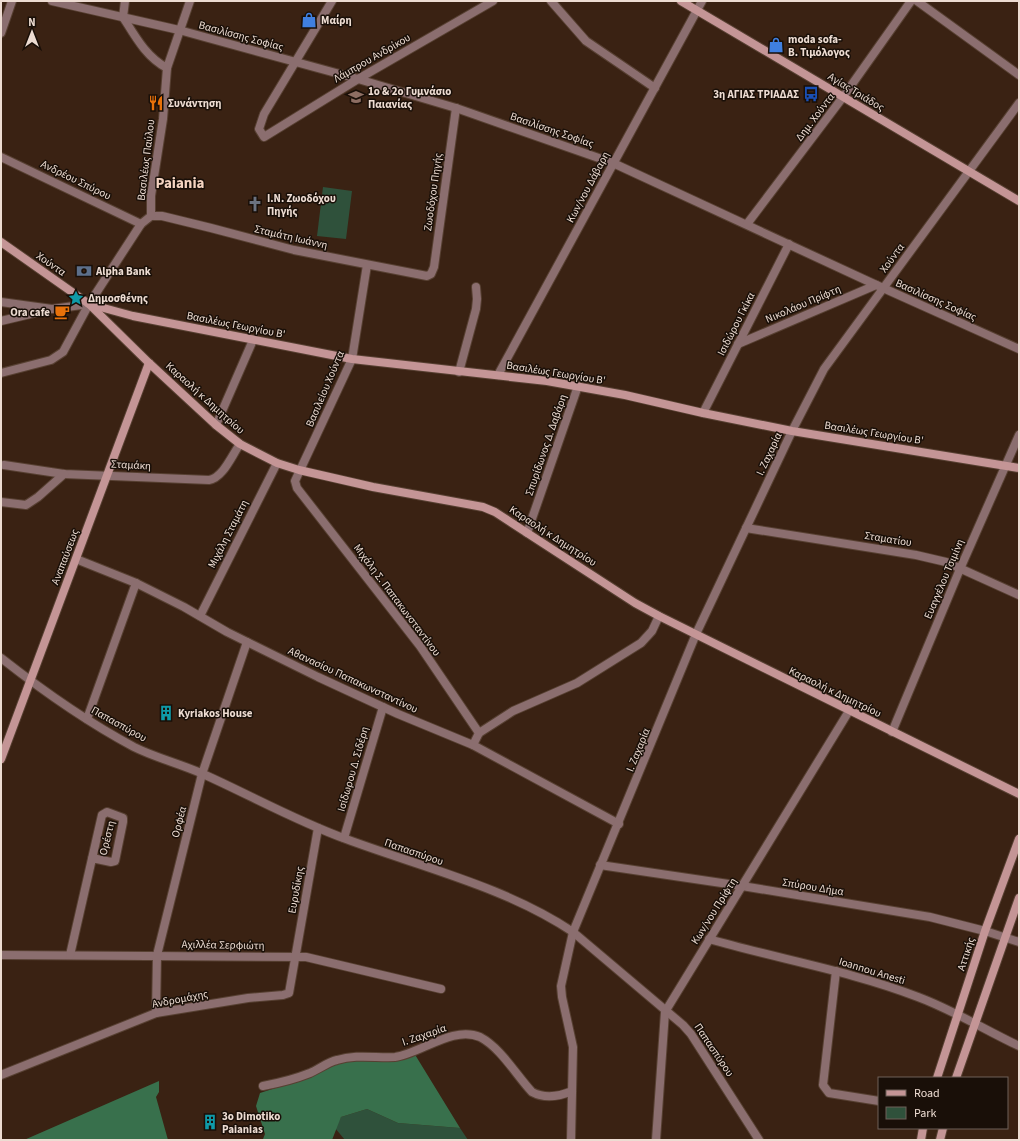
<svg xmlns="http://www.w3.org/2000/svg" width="1020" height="1141" viewBox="0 0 1020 1141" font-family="'Source Sans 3',sans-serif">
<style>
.green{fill:#2f513b}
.forest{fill:#38704c}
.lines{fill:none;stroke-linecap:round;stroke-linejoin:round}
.street-casing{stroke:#574032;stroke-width:10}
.secondary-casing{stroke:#574032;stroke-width:10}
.street{stroke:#8b6e6f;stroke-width:8}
.secondary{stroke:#c49596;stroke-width:8}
.labels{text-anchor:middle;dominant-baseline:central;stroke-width:3;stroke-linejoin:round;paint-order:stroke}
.poi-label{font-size:11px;font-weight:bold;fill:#eddcd2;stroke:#190f08;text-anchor:start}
.street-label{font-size:11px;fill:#eddcd2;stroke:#190f08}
.district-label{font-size:15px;font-weight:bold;fill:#f5d4c1;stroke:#190f08}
</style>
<rect width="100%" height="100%" fill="#3a2213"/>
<g class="green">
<polygon points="323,187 352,191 346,239 317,236"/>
<polygon points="367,1109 398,1123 460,1128 468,1140 345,1140 335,1128 341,1117"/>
</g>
<g class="forest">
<polygon points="414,1053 460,1128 398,1123 367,1109 341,1117 332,1140 260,1140 263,1139 265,1134 256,1106 260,1093 294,1082 335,1062"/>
<polygon points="159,1081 159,1092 156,1097 168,1140 119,1140 118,1139 24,1140"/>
</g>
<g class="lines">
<g class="street-casing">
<g id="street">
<polyline points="52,1 179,30 358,79 456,108 613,163 872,283 1019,349"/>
<path d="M125,1L123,17C135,36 146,57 167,68"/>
<polyline points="332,1 264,114 259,129 264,137 358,79 493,1"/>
<polyline points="551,1 586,41 655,88"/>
<polyline points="917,1 1019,75"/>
<polyline points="1,33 12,1"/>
<polyline points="1,157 141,224"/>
<polyline points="151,216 162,216 211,228 294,250 427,276 431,274 434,267 456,108"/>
<polyline points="151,216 151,196 163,119 167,68 190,1"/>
<polyline points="747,224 843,97 911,1"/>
<polyline points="367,265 352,359 295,481 297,488 420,646 479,733 473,745"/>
<polyline points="1,302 52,309 89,304"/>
<polyline points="1,321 47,310"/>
<polyline points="738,344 876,285"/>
<polyline points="459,372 476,309 477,299 476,287"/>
<polyline points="1,373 51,360 63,352 89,304 141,224 151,216"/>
<polyline points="498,375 702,1"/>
<polyline points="703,413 789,244"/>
<polyline points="216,425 253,340"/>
<path d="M4,465L64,474L209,480C223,478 232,455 240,444"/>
<polyline points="1,502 26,505 38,497 64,474"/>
<polyline points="746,528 916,555 946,562 1019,595"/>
<polyline points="527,533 578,386"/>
<polyline points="76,559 136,583 184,607 227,632 318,677 398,714 473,745 619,824"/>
<polyline points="200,616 277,463"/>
<path d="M1,658C43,691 87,722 134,747C156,758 181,764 203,774C250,795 296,821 346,839C421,867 506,887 573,932L683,1025L691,1034L759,1140"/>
<polyline points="87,719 136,583"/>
<polyline points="892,732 960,569 1019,435"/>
<polyline points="479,733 513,711 577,683 641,643 652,631 659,616"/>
<polyline points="344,838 383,707"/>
<polyline points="600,865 742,886 930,917 985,931 1019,942"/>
<path d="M709,939C778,959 851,971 918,997C953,1010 985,1030 1019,1046"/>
<polyline points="1,955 306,957 441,989"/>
<polyline points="70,955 102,815 107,812 123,818 123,822 115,861 111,862 92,858"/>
<polyline points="836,971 823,1085 829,1093 879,1101"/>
<polyline points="156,1013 157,955 202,774 247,642"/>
<polyline points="1,1075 156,1013 248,998 283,995 289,993 318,828"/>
<path d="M263,1086C279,1083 295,1079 310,1073C319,1069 328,1062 337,1060C356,1054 376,1058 395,1057C420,1054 453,1025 480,1037C501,1048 516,1075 532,1092C545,1099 558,1097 572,1091"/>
<polyline points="571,1140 573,1047 562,997 561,986 573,932 696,634 792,431 824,369 1019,103"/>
<polyline points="656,1140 665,1012 849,711"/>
</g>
</g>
<g class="secondary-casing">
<g id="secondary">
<polyline points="681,1 1019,201"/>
<polyline points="1,242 89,304 149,363 216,425 240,444 277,463 299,470 373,487 483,507 495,512 635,603 659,616 1019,794"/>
<polyline points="89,304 133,316 352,359 547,381 625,395 703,413 792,431 1019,468"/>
<polyline points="1,759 149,363"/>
<polyline points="937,1078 985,931 1019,839"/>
<polyline points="956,1078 1019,898"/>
<polyline points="921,1140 923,1128"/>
<polyline points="940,1140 943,1128"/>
</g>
</g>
<use href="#street" class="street"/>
<use href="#secondary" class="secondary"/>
</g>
<defs>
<g id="shop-bare" transform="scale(1.2)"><path d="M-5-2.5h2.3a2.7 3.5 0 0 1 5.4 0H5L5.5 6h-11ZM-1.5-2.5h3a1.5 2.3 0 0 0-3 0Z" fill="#3f7fe0" stroke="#190f08" stroke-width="2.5" paint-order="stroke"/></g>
<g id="bus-bare" transform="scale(1.2)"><path d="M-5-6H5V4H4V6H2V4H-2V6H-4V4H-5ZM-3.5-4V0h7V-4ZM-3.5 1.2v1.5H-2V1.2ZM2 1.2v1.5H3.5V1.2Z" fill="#1a4fb4" stroke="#190f08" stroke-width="2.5" paint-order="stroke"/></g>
<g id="school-bare" transform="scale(1.2)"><path d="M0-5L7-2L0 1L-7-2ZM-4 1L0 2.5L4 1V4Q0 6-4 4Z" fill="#8d6e63" stroke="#190f08" stroke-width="2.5" paint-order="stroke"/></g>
<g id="restaurant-bare" transform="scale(1.2)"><path d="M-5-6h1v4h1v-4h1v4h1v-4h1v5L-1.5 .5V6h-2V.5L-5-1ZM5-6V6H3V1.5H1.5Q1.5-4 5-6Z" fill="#e8710a" stroke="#190f08" stroke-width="2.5" paint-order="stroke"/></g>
<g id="church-bare" transform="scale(1.2)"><path d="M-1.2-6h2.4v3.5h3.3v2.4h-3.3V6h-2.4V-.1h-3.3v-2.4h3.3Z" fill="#6b7280" stroke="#190f08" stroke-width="2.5" paint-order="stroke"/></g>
<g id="bank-bare" transform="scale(1.2)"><path d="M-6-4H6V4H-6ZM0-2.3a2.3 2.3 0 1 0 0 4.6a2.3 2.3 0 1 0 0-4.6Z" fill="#5c6f8a" stroke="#190f08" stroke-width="2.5" paint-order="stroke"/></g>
<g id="sight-bare" transform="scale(1.2)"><path d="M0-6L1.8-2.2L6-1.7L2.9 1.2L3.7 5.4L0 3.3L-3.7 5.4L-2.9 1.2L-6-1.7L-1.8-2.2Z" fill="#0f9aa8" stroke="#190f08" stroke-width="2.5" paint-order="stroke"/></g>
<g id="cafe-bare" transform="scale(1.2)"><path d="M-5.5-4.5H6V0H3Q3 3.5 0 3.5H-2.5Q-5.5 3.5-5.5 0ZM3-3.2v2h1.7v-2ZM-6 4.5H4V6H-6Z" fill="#e8710a" stroke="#190f08" stroke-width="2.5" paint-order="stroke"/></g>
<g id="building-bare" transform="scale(1.2)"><path d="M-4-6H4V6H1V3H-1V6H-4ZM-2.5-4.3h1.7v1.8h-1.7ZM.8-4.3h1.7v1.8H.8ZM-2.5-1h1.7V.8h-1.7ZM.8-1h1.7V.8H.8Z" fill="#0f9aa8" stroke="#190f08" stroke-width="2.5" paint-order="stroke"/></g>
</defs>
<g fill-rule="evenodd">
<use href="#shop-bare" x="309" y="20"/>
<use href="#shop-bare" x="776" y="45"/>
<use href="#bus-bare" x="811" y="94"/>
<use href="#school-bare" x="356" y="97"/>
<use href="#restaurant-bare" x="156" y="103"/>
<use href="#church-bare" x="255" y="204"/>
<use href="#bank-bare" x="84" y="271"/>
<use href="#sight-bare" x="76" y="298"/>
<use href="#cafe-bare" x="62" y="312"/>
<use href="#building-bare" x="166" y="713"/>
<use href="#building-bare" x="210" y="1122"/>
</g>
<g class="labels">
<g class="poi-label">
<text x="321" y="20">Μαίρη</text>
<text x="788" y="39">moda sofa-<tspan x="788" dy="13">Β. Τιμόλογος</tspan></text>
<text x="368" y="91">1ο &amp; 2ο Γυμνάσιο<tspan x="368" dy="13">Παιανίας</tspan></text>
<text x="799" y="94" text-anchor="end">3η ΑΓΙΑΣ ΤΡΙΑΔΑΣ</text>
<text x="168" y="103">Συνάντηση</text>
<text x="267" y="198">Ι.Ν. Ζωοδόχου<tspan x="267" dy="13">Πηγής</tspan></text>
<text x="96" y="271">Alpha Bank</text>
<text x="88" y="298">Δημοσθένης</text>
<text x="50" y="312" text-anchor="end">Ora cafe</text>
<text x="178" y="713">Kyriakos House</text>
<text x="222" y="1116">3o Dimotiko<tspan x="222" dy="13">Paianias</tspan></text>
</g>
<g class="street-label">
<text transform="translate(241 36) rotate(15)">Βασιλίσσης Σοφίας</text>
<text transform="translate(372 58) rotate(-30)">Λάμπρου Ανδρίκου</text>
<text transform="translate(856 92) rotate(31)">Αγίας Τριάδος</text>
<text transform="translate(815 117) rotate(-53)">Δημ. Χούντα</text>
<text transform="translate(552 130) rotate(19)">Βασιλίσσης Σοφίας</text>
<text transform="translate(146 160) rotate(-83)">Βασιλέως Παύλου</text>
<text transform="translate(76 180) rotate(26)">Ανδρέου Σπύρου</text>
<text transform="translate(588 187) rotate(-62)">Κων/νου Δάβαρη</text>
<text transform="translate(433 192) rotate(-82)">Ζωοδόχου Πηγής</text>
<text transform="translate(291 237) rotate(13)">Σταμάτη Ιωάννη</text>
<text transform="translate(892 258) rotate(-54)">Χούντα</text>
<text transform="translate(51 264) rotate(35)">Χούντα</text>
<text transform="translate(936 300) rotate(24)">Βασιλίσσης Σοφίας</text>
<text transform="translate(803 304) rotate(-23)">Νικολάου Πρίφτη</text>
<text transform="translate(736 324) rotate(-63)">Ισιδώρου Γκίκα</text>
<text transform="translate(236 325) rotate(11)">Βασιλέως Γεωργίου Β'</text>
<text transform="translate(556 373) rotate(9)">Βασιλέως Γεωργίου Β'</text>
<text transform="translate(325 389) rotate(-67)">Βασιλείου Χούντα</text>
<text transform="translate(205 398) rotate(42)">Καραολή κ Δημητρίου</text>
<text transform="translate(874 433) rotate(9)">Βασιλέως Γεωργίου Β'</text>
<text transform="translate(546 445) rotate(-71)">Σπυρίδωνος Δ. Δαβάρη</text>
<text transform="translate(769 454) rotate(-65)">Ι. Ζαχαρία</text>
<text transform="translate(131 465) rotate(3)">Σταμάκη</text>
<text transform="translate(228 534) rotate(-63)">Μιχάλη Σταμάτη</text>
<text transform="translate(553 536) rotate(33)">Καραολή κ Δημητρίου</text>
<text transform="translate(888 539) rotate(9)">Σταματίου</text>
<text transform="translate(65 557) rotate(-69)">Αναπαύσεως</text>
<text transform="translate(944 579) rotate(-67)">Ευαγγέλου Τσιμίνη</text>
<text transform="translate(397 600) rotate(53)">Μιχάλη Σ. Παπακωνσταντίνου</text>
<text transform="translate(353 680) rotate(25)">Αθανασίου Παπακωνσταντίνου</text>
<text transform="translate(835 692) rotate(26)">Καραολή κ Δημητρίου</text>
<text transform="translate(119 724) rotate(29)">Παπασπύρου</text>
<text transform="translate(638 750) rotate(-68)">Ι. Ζαχαρία</text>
<text transform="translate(353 769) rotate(-74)">Ισίδωρου Δ. Σιδέρη</text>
<text transform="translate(179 822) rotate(-76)">Ορφέα</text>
<text transform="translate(107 838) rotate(-76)">Ορέστη</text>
<text transform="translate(414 852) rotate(19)">Παπασπύρου</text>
<text transform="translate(813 887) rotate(9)">Σπύρου Δήμα</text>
<text transform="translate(296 890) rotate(-80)">Ευρυδίκης</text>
<text transform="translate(714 911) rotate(-58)">Κων/νου Πρίφτη</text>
<text transform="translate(223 945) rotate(1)">Αχιλλέα Σερφιώτη</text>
<text transform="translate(966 954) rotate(-72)">Αττικής</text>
<text transform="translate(872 971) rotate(17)">Ioannou Anesti</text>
<text transform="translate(180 999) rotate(-11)">Ανδρομάχης</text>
<text transform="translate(424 1035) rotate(-19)">Ι. Ζαχαρία</text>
<text transform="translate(714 1050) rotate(56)">Παπασπύρου</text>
</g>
<g class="district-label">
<text x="180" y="183">Paiania</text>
</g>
</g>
<rect width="1020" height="1141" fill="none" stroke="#eddcd2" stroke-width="4"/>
<rect x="878" y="1077" width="130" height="52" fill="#190f08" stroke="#6e6159"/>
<rect x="886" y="1090" width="20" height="6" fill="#c49596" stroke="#6e6159"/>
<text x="914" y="1097" font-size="12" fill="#eddcd2">Road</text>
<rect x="886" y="1107" width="20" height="12" fill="#2f513b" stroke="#6e6159"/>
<text x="914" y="1117" font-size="12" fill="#eddcd2">Park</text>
<g transform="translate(32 32)" stroke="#190f08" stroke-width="3" paint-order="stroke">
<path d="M0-3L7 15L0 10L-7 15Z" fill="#eddcd2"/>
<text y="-6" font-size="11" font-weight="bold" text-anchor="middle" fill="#eddcd2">N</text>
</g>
</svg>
